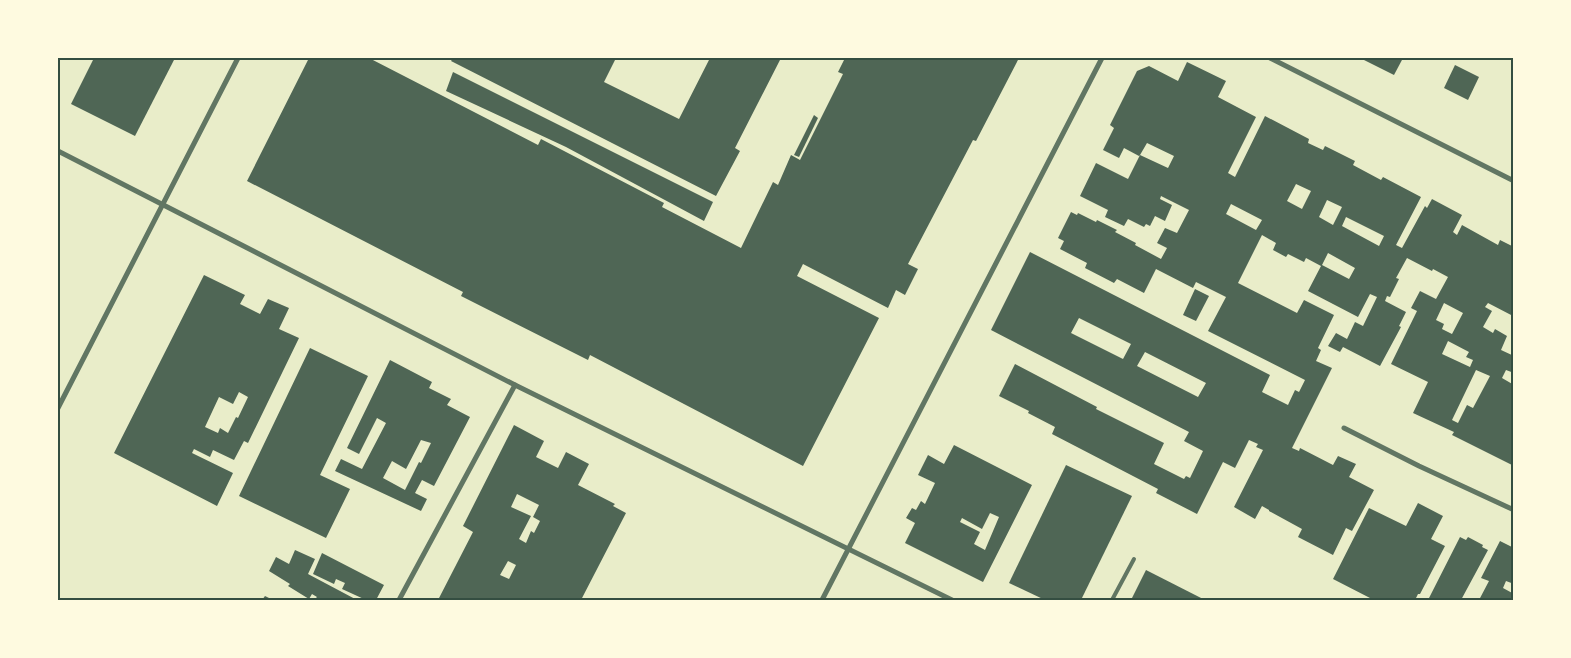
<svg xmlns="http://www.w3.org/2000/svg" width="1571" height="658" viewBox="0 0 1571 658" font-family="'DejaVu Sans',sans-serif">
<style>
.building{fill:#4f6655;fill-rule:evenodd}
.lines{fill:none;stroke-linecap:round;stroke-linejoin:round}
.service{stroke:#617663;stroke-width:4}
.minor{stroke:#617663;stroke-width:5}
.neatline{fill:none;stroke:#344e41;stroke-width:2}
</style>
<rect width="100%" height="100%" fill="#e9edc9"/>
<g class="building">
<polygon points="94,58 175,58 135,136 71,104"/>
<polygon points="309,58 369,58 538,145 541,139 664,203 662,207 741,248 773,182 778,185 791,155 800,160 843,74 838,72 845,58 1019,58 976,141 973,140 908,264 918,269 905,295 896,290 888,308 803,264 797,276 879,318 803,466 590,355 588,360 461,296 463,292 247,181"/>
<polygon points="453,58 616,58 604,82 679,119 710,58 781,58 735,148 740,151 716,196 451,61"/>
<polygon points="1360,58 1403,58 1394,75"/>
<path d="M1187,62L1226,81L1218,97L1256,117L1228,173L1235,177L1265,116L1309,139L1308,143L1323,150L1325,146L1355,161L1353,165L1381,180L1383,177L1421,197L1396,245L1402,248L1425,206L1427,208L1432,199L1462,215L1453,232L1457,235L1462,225L1498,245L1500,240L1514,247V315L1513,316L1488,303L1485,307L1492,311L1483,327L1493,333L1495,329L1507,336L1501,350L1514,356V373L1506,370L1502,378L1514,385V466L1452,435L1454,432L1413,413L1428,382L1391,364L1417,311L1411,308L1420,291L1436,299L1448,277L1433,269L1432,271L1407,258L1396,278L1399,279L1390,297L1387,296L1385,301L1406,312L1399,326L1401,327L1380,366L1343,347L1340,352L1328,346L1336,333L1347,339L1355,322L1363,326L1377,297L1370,294L1358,317L1308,291L1321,266L1306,258L1304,262L1288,254L1286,257L1273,250L1276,243L1262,235L1238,283L1297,313L1304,300L1334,315L1318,348L1321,350L1316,361L1332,368L1292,448L1299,451L1300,448L1333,465L1338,456L1356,464L1349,477L1374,490L1352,531L1346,528L1333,555L1298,537L1302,529L1269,511V510L1262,506L1255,519L1234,507L1263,450L1256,447L1258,444L1249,440L1235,468L1223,462L1197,514L1156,493L1158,489L1052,434L1055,427L1028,413L1029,411L999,396L1015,364L1097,407L1096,409L1164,443L1154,464L1184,479L1186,476L1190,478L1203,451L1184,441L1189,432L991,330L1030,252L1270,375L1262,392L1288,405L1295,390L1299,392L1305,380L1208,331L1226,297L1196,282L1193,288L1156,269L1144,293L1117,279L1114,283L1085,268L1087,263L1060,249L1064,241L1058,238L1071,212L1077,215L1078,213L1096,222L1097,220L1117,230L1115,232L1136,243L1135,245L1161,259L1167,248L1157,243L1165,228L1177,233L1189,210L1161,196L1160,199L1172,205L1165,221L1155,216L1150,226L1146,224L1144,227L1128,219L1124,226L1105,217L1108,210L1080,196L1096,163L1128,179L1140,155L1139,156L1124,148L1119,158L1103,150L1114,128L1110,125L1137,71L1149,66L1178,81ZM1147,143L1174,156L1168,168L1140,155ZM1296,184L1311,191L1302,209L1287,201ZM1327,200L1342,207L1333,225L1319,217ZM1231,204L1262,220L1256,230L1226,214ZM1346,217L1384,236L1379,246L1342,226ZM1328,253L1355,268L1349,279L1322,265ZM1444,303L1463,313L1452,334L1442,329L1444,324L1436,320ZM1079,318L1131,344L1123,359L1071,333ZM1448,341L1469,352L1466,357L1473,360L1470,367L1442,354ZM1145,352L1206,383L1198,397L1137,366ZM1476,370L1490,376L1473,408L1467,405L1458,423L1452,420Z"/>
<polygon points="1455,65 1479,77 1468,100 1444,88"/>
<polygon points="453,72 713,202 704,221 566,147 446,91"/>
<polygon points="814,115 818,118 799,157 794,155"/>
<path d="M204,275L245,295L240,304L260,314L268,299L289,308L279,329L299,338L248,443L244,441L234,460L213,450L210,457L194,449L192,453L233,473L217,506L114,453ZM239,392L248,397L238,418L236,417L228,433L220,428L218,433L205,427L219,397L233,404Z"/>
<polygon points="1195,289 1209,296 1196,321 1183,315"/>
<polygon points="310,348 368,376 320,475 350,489 326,538 239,496"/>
<path d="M390,360L432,382L429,388L451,399L447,405L470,417L434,486L422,480L415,493L427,499L421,511L335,471L341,459L362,469L386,423L377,418L359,454L347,448ZM421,440L431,443L421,463L419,462L405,490L383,478L392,461L406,469Z"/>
<path d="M514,425L544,441L536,457L558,468L566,452L589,464L578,485L615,504L613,506L626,513L581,600H438L473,532L463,526ZM517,494L539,505L533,517L540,521L534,533L531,531L526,543L519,539L531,516L511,507ZM508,561L516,565L509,579L500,575Z"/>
<path d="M954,445L1032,485L983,582L905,543L915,523L906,518L912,508L916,510L921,501L925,504L935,483L918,475L928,455L944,464ZM990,513L999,517L985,550L974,544L980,532L960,522L962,518L982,529Z"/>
<polygon points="1066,465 1132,496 1081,600 1045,600 1009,583"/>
<polygon points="1418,503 1443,516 1431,539 1445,546 1420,594 1418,594 1415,600 1368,600 1370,598 1333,579 1369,508 1406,526"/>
<polygon points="1460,537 1466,540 1468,537 1483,545 1482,547 1488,550 1461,600 1428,600"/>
<polygon points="1500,541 1514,548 1514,584 1506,581 1503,588 1514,594 1514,600 1479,600 1489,581 1481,578"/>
<polygon points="295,550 315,559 308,574 357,600 314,600 317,597 312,594 309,599 288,586 290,584 269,571 276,557 289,564"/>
<polygon points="322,553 384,585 376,600 366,600 342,589 345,583 336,579 334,584 313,574"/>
<polygon points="1146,570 1205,600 1131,600"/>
<polygon points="265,596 273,600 262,600"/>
</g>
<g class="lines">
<polyline class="service" points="1112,600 1134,559"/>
<g class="minor">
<polyline points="1270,58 1514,181"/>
<polyline points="58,151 515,385 952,600"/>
<polyline points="58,408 238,58"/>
<polyline points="1344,428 1419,466 1514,510"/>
<polyline points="399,600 515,385"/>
<polyline points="822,600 1102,58"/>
</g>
</g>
<rect width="1571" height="658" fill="none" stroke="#fefae0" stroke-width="118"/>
<rect x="59" y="59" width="1453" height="540" class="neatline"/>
</svg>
